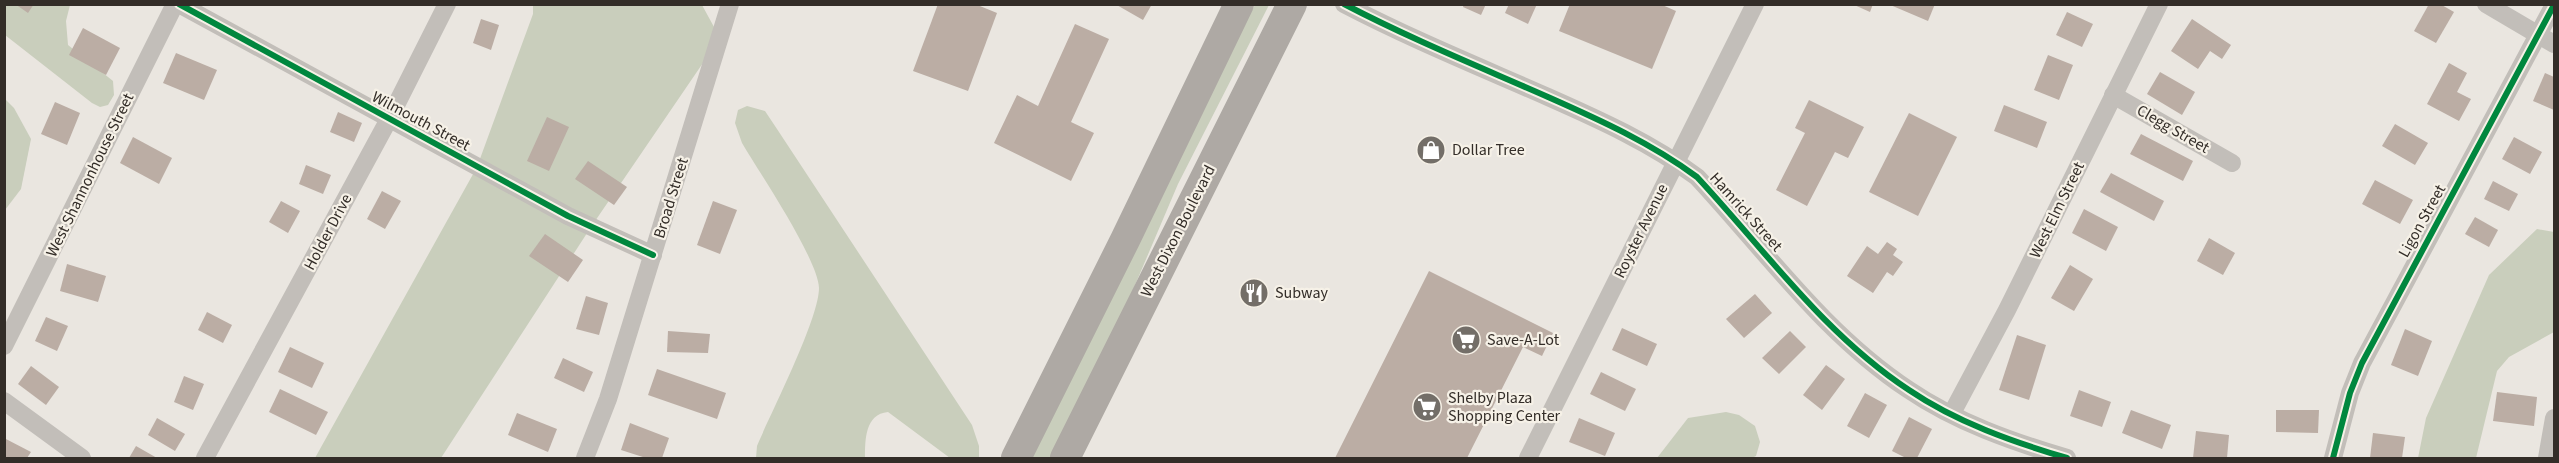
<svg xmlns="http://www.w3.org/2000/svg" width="2559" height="463" viewBox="0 0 2559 463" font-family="'Source Sans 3',sans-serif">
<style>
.green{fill:#c9cebc}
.building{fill:#bbada4}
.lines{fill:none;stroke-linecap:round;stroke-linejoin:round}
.minor{stroke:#c2beb9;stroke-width:18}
.trunk{stroke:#aea9a4;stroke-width:30}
.cycleway-casing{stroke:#f6f1e7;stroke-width:10}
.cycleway{stroke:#00873e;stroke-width:6}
.labels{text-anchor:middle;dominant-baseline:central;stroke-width:4.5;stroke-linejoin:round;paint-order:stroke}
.street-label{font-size:16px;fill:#332d28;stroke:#f6f1e7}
.poi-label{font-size:16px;fill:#332d28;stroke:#f6f1e7;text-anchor:start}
</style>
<rect width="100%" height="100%" fill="#eae6e0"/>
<g class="green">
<polygon points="4,5 70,5 66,21 68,45 113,81 114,95 108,105 100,107 92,103 5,35"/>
<polygon points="533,5 702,5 720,38 591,227 441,458 315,458 477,167 533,14"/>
<polygon points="1255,5 1269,5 1178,184 1121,318 1051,458 1024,458 1217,72"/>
<polygon points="5,99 14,108 31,139 21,189 5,210"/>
<path d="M747,106L765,111L777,129L972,425L979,446V458H950L888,412C865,414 865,440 865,458H756L757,446C771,413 819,319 819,288C818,259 759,172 742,143L735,123L738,110Z"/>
<polygon points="2537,229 2554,232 2554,332 2509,357 2497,371 2476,458 2418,458 2426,418 2489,275"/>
<polygon points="1726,412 1739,415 1755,426 1760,442 1756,456 1752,458 1657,458 1688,418"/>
</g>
<g class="building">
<polygon points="15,4 34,4 28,13"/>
<polygon points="938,4 975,4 997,13 968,91 913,71"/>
<polygon points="1115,4 1152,4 1143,20"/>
<polygon points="1464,4 1486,4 1481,15 1463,7"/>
<polygon points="1509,4 1537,4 1528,24 1505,13"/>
<polygon points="1570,4 1660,4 1676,11 1652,69 1559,31"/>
<polygon points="1852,4 1873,4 1870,12"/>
<polygon points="1888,4 1935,4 1928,21"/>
<polygon points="2429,4 2440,4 2454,12 2436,43 2414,31"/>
<polygon points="2067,12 2093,24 2082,47 2056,35"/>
<polygon points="481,19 499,25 491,50 473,43"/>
<polygon points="2192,19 2231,45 2222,59 2210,51 2198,69 2171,51"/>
<polygon points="1075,24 1109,39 1071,122 1094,133 1071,181 994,143 1017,95 1038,106"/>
<polygon points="83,28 120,48 106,75 69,55"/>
<polygon points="176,53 217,70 204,100 163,83"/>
<polygon points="2048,55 2073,65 2059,100 2034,90"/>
<polygon points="2449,63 2467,73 2457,92 2471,99 2459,121 2427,104"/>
<polygon points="2160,72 2195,92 2182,115 2147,94"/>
<polygon points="2545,73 2554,77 2554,110 2533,101"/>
<polygon points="1809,100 1864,127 1848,158 1835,152 1807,206 1776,190 1805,133 1795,128"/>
<polygon points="55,102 80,113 67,145 41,134"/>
<polygon points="2004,105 2047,122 2037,148 1994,131"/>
<polygon points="338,112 362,123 354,142 330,132"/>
<polygon points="1909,113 1957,137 1918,216 1869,192"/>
<polygon points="547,117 569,127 549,171 527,161"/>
<polygon points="2395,124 2428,143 2415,165 2382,146"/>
<polygon points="2141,134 2193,161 2183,181 2130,154"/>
<polygon points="133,137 172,158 159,184 120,163"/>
<polygon points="2514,137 2542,152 2530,174 2502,159"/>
<polygon points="588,161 627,187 614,205 575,179"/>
<polygon points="306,165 331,175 323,194 299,184"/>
<polygon points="2111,173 2164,201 2154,221 2100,192"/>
<polygon points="2375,180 2413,200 2400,224 2362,204"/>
<polygon points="2493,181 2518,194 2509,211 2484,199"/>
<polygon points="382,191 401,201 385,229 367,219"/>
<polygon points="281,201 300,211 288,233 269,222"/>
<polygon points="713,201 737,210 720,254 697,245"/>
<polygon points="2084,209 2118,227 2106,251 2072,233"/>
<polygon points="2475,217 2498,230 2489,247 2465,234"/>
<polygon points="545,234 583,260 568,282 529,256"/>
<polygon points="2209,238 2235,253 2223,275 2197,261"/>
<polygon points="1887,242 1897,249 1893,255 1903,262 1893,276 1887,272 1873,293 1847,276 1867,246 1878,254"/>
<polygon points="67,264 106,276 98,302 60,291"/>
<polygon points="2070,265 2093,279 2074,311 2051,298"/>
<polygon points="1429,271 1553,333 1542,356 1523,347 1467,458 1335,458"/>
<polygon points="1755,294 1772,313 1744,338 1726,319"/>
<polygon points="586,296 608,303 599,335 576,329"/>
<polygon points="207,312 232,325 223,343 198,330"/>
<polygon points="46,317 68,326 57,351 35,341"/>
<polygon points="1622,328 1657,344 1647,366 1612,350"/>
<polygon points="2405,329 2432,341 2418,376 2391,365"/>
<polygon points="668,331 710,334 708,353 667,352"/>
<polygon points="1790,331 1806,347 1779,374 1762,358"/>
<polygon points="2017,335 2046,345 2029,400 1999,390"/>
<polygon points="290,347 324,363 312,388 278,372"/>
<polygon points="563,358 593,372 584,392 554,378"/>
<polygon points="1826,365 1845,379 1822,410 1803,395"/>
<polygon points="31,366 59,387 46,405 18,384"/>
<polygon points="657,369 726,393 717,419 648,395"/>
<polygon points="1601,372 1636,389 1625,411 1590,394"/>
<polygon points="184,376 204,384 193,410 174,402"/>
<polygon points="280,389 328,412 316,435 269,412"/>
<polygon points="2079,390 2111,402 2102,427 2070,416"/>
<polygon points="2497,392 2537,397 2534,426 2493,421"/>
<polygon points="1865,393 1887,405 1869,438 1847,426"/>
<polygon points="2131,410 2171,425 2162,449 2122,433"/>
<polygon points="2276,410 2319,410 2318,433 2276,432"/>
<polygon points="517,413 557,429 548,452 508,435"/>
<polygon points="1909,417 1932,429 1917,458 1906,458 1892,451"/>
<polygon points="157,418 185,434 175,451 148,435"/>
<polygon points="1579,418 1615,433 1605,456 1569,442"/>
<polygon points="630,423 669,438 662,458 646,458 621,450"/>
<polygon points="2196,431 2229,435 2227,458 2193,458"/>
<polygon points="2373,433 2405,437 2402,458 2370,458"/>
<polygon points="4,438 31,452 27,458 4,458"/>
<polygon points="136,446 157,458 129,458"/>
</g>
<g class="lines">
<g class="minor">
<polyline points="179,4 568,216 653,255"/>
<path d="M1344,4C1411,39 1480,67 1548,97C1600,120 1651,143 1697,177C1765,250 1824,334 1909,390C1956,422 2013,442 2067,458"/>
<polyline points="2486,4 2554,44"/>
<polyline points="2113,95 2232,163"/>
<polyline points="4,346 175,4"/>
<polyline points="4,401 82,458"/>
<polyline points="1952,413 2007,310 2159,4"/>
<polyline points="205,458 389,119 447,4"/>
<polyline points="585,458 608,399 730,4"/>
<polyline points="1528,458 1755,4"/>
<polyline points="2333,458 2350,393 2362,363 2554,5"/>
<polyline points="2547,458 2554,418"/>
</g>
<g class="trunk">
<polyline points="1016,458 1125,240 1239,4"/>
<polyline points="1065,458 1292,4"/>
</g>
<g class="cycleway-casing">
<g id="cycleway">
<polyline points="179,4 568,216 653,255"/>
<path d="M1344,4C1411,39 1480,67 1548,97C1600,120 1651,143 1697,177C1765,250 1824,334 1909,390C1956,422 2013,442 2067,458"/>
<polyline points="2333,458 2350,393 2362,363 2554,5"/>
</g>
</g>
<use href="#cycleway" class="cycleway"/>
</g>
<defs>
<g id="shop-disc" transform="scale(1.5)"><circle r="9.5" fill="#736e68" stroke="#f6f1e7"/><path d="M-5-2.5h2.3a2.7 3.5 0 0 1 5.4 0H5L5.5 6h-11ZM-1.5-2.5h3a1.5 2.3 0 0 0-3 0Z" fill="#fff"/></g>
<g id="restaurant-disc" transform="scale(1.5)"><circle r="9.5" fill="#736e68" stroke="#f6f1e7"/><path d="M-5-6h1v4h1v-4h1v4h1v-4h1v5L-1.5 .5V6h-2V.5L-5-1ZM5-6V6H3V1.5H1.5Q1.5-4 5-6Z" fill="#fff"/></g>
<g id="supermarket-disc" transform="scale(1.5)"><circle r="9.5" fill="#736e68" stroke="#f6f1e7"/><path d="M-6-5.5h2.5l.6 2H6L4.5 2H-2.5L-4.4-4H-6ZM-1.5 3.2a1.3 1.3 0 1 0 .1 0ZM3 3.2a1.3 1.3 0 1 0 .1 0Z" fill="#fff"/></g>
</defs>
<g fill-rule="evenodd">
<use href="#shop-disc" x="1431" y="150"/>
<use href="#restaurant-disc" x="1254" y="293"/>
<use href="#supermarket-disc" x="1466" y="340"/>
<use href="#supermarket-disc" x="1427" y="407"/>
</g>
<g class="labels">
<g class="street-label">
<text transform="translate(421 121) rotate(28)">Wilmouth Street</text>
<text transform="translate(2173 129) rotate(30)">Clegg Street</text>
<text transform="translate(90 175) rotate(-64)">West Shannonhouse Street</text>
<text transform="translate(671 198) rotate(-73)">Broad Street</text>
<text transform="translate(2057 210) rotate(-64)">West Elm Street</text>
<text transform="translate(1746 212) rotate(48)">Hamrick Street</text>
<text transform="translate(2422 221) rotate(-61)">Ligon Street</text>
<text transform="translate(1178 231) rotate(-63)">West Dixon Boulevard</text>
<text transform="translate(1641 231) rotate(-64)">Royster Avenue</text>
<text transform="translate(328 232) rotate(-62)">Holder Drive</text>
</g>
<g class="poi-label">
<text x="1452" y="150">Dollar Tree</text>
<text x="1275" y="293">Subway</text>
<text x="1487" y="340">Save-A-Lot</text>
<text x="1448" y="398">Shelby Plaza<tspan x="1448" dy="18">Shopping Center</tspan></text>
</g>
</g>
<rect width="2559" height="463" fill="none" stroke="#332d28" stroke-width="12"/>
</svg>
